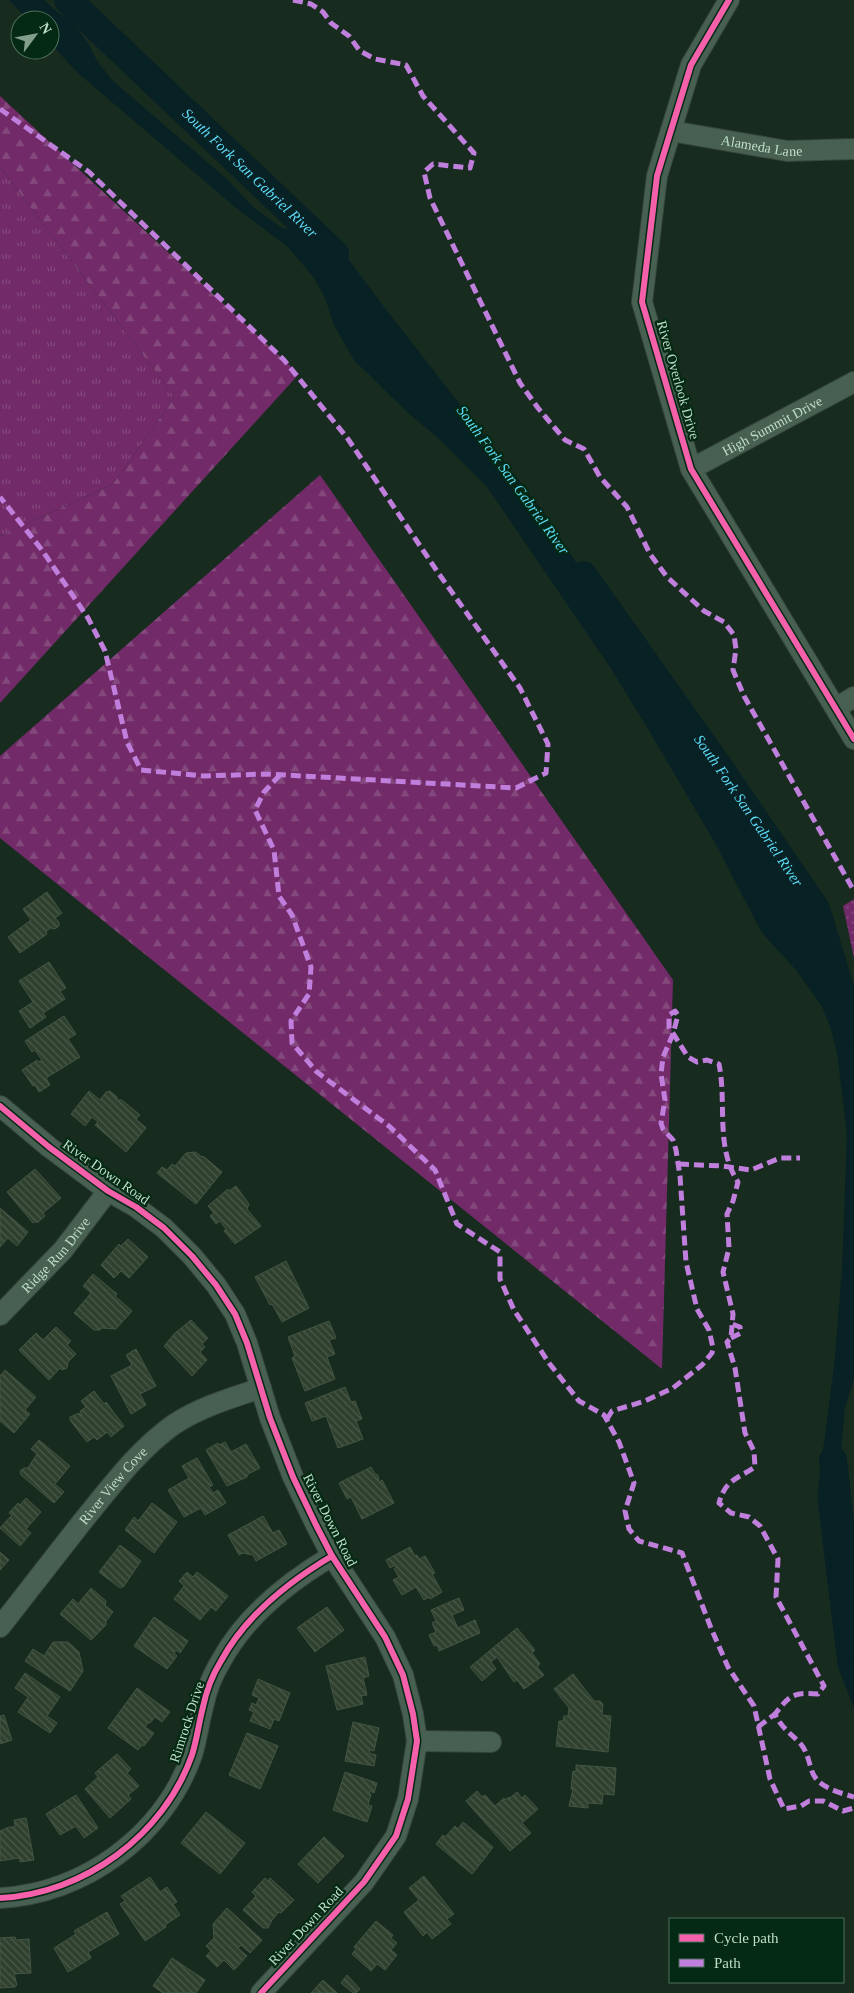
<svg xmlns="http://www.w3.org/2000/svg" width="854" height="1993" viewBox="0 0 854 1993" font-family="'Times New Roman',serif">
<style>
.grass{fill:url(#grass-tufts)}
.forest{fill:url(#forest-firs)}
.park{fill:url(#park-dots)}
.water{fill:#082124}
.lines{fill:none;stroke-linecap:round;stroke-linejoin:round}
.river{stroke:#082124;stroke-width:28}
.building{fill:url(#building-back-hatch);stroke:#435543}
.minor-casing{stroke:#36473c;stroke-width:22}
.minor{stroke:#486051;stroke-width:20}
.quiet{stroke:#c07fdc;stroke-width:5;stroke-dasharray:10 5;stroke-linecap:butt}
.cycleway-casing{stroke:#042914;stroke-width:9}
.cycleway{stroke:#f560ab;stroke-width:6}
.labels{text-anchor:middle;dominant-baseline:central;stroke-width:4.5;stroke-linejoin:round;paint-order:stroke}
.street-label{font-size:14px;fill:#bddec7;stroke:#042914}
.water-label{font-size:15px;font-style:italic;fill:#5cdcf7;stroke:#042914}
</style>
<defs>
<pattern id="grass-tufts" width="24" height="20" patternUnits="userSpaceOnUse" patternTransform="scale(1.25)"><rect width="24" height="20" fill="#722b68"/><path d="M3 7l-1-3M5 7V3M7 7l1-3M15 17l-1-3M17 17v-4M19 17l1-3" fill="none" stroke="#84497c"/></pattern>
<pattern id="forest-firs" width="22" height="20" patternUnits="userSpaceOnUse" patternTransform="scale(1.25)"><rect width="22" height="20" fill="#722b68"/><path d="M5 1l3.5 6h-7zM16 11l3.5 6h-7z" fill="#84497c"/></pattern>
<pattern id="park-dots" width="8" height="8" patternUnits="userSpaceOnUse" patternTransform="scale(1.25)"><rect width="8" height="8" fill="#722b68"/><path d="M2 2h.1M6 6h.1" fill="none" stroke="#84497c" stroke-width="1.8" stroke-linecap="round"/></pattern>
<pattern id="building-back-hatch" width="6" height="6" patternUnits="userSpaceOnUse" patternTransform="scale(1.25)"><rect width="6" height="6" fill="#2f402e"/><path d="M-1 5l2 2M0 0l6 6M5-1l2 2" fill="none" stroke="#4b5b4b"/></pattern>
</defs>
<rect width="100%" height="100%" fill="#172b1f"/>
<polygon class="grass" points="0,167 175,397 113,484 0,536"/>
<g class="forest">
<polygon points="0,96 299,374 0,703 0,536 113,484 175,397 0,167"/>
<polygon points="320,475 673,980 662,1369 0,838 0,756"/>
</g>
<polygon class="park" points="854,899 854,958 843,906"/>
<polygon class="water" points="9,0 44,0 56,11 73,23 88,43 97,61 112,80 228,180 254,208 282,228 296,230 312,229 334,240 388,312 539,506 640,660 759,830 811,919 846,994 854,1036 854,1379 845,1407 836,1508 842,1546 854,1581 854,1708 838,1667 817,1496 834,1367 842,1269 847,1134 837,1053 830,1026 821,1005 796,970 762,933 714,841 645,724 610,667 487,487 438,438 406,411 354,360 334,325 325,298 314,278 289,248 235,207 78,73 50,43 50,20 28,20"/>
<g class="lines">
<g class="river">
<path id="s1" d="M68,0L335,254"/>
<path id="s2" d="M583,575L710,754L816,909L854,1034"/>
<polyline points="833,1460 854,1649"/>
</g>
</g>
<g class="building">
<polygon points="47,892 62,913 55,918 59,922 59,926 55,929 51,928 46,931 47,934 20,953 8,937 31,920 23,909"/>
<polygon points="49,962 66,988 60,991 65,999 43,1013 46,1017 30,1028 19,1011 33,1002 19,981"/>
<polygon points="64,1016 76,1034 68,1039 80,1057 46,1078 50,1085 39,1092 35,1085 33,1086 22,1070 37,1060 39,1062 42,1060 35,1050 32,1052 25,1041"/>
<polygon points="89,1091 100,1100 106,1092 110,1091 117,1097 117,1100 122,1100 140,1115 136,1119 146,1128 126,1152 95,1125 98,1122 92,1117 85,1126 71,1114"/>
<polygon points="195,1152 202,1157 203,1156 222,1172 196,1204 157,1173 162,1167 167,1170 172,1164 175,1166 186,1153"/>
<polygon points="35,1169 61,1198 43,1213 45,1216 37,1223 36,1221 33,1223 7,1192"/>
<polygon points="236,1186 249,1204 247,1209 261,1226 235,1244 224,1231 226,1229 220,1221 216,1224 210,1216 214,1213 208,1206 228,1189 229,1191"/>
<polygon points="0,1208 28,1232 17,1246 8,1238 0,1247"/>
<polygon points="128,1239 148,1257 129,1278 121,1271 114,1278 101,1265 119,1244 121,1246"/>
<polygon points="286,1261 309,1308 282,1322 272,1304 270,1305 255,1277"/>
<polygon points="93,1274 117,1294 115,1296 132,1311 116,1329 101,1328 100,1330 94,1330 74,1313 91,1293 83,1286"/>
<polygon points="191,1320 208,1338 202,1344 205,1347 200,1352 207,1360 192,1376 164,1346 175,1333"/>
<polygon points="329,1321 336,1338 329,1340 335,1354 327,1357 335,1379 305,1391 292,1358 295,1356 288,1337"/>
<polygon points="56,1327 71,1341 67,1345 76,1354 68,1362 67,1368 62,1370 60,1368 49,1380 19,1350 36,1333 43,1340"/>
<polygon points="136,1349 156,1386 140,1394 146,1405 131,1414 111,1376 132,1365 126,1355"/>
<polygon points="5,1370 36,1397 25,1410 30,1414 14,1433 0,1421 0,1376"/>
<polygon points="345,1387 351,1402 355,1401 362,1419 356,1421 363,1439 338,1448 326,1416 312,1421 305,1403"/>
<polygon points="94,1391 104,1404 106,1402 124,1426 111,1437 107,1432 97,1440 94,1437 87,1442 70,1420 70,1417 79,1413 82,1416 80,1411 86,1407 81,1401"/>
<polygon points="39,1440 70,1466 55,1484 64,1492 54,1503 21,1475 20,1471 24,1468 28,1468 37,1454 31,1449"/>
<polygon points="225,1442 231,1452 246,1444 260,1468 248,1474 247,1477 227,1486 206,1450 218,1443 219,1445"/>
<polygon points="197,1458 213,1485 209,1487 213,1493 218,1490 226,1503 205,1515 201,1508 184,1517 168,1490 189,1478 182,1466"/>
<polygon points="371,1467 375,1474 378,1475 379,1482 382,1480 394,1503 362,1519 351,1497 347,1499 339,1483"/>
<polygon points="26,1498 41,1512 26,1529 31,1533 20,1546 0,1528 12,1515 9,1513 18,1503 20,1505"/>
<polygon points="152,1503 177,1522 154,1553 125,1530 134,1517 138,1521"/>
<polygon points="263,1516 273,1533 279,1530 287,1544 256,1561 253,1555 243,1553 239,1555 228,1535"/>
<polygon points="120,1545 141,1561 124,1586 120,1588 99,1572"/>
<polygon points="410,1547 415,1556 417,1555 419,1559 425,1556 435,1573 432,1574 442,1592 430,1599 429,1597 424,1600 416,1587 402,1595 393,1580 399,1577 394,1569 396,1567 395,1565 390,1568 386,1560"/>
<polygon points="0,1552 9,1560 0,1570"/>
<polygon points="187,1572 193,1577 197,1572 228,1596 216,1611 211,1607 200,1620 174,1599 184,1586 179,1581"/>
<polygon points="91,1588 106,1601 105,1605 113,1612 106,1621 106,1625 91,1640 60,1614 73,1599 78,1604"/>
<polygon points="459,1598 464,1610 452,1615 458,1628 475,1620 480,1633 439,1651 437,1645 434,1646 429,1635 436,1632 432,1623 436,1621 431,1610"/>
<polygon points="327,1607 344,1630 315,1652 297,1628"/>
<polygon points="154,1617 188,1641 180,1653 176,1650 174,1653 177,1656 167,1669 134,1646"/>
<polygon points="517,1628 535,1650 532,1653 540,1664 537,1667 544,1675 524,1689 517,1680 514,1682 497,1657 491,1662 496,1669 482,1681 470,1667"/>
<polygon points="53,1642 68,1642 79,1652 83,1671 70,1691 25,1661 33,1649 44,1656"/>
<polygon points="365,1657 369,1676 363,1678 367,1695 361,1696 363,1704 337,1710 326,1666"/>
<polygon points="25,1673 60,1697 47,1716 57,1723 50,1733 18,1712 28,1697 15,1688"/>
<polygon points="573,1674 594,1701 600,1701 603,1704 602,1715 611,1716 608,1752 556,1746 559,1721 563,1721 564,1716 568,1716 569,1708 554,1689"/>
<polygon points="258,1679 290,1693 279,1721 274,1719 270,1729 250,1721 254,1712 249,1710 252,1703 256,1705 259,1698 252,1695"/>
<polygon points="137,1688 170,1712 162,1722 155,1717 150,1723 149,1722 145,1727 154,1733 144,1746 142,1745 138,1750 108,1728"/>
<polygon points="4,1715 12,1740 0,1744 0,1716"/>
<polygon points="353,1722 379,1728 374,1751 370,1750 369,1753 376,1755 374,1766 345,1761"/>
<polygon points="247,1733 278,1746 260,1789 229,1775"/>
<polygon points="117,1754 131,1769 127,1773 139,1786 128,1795 131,1799 110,1818 85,1789 98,1777 95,1773"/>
<polygon points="576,1765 616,1768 614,1795 603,1794 602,1804 588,1803 588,1808 569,1806 573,1789 571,1789 573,1771 576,1772"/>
<polygon points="345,1772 377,1783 374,1793 370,1791 369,1794 371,1794 368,1805 372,1806 367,1822 333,1810"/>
<polygon points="477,1791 482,1797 485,1795 495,1806 504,1798 505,1800 509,1797 510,1798 517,1792 522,1798 525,1795 538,1809 522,1823 531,1833 510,1851 466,1801"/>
<polygon points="76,1795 98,1828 84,1838 76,1826 60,1835 46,1814"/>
<polygon points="206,1812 245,1843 220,1874 181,1843"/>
<polygon points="26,1818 34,1860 20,1862 19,1858 0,1861 0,1831 9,1827 15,1827 14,1820"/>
<polygon points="463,1822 493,1847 482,1862 479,1860 478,1861 481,1863 472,1874 436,1844 443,1835 445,1837 455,1826 458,1829"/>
<polygon points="324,1837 344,1856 318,1883 298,1864"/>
<polygon points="424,1876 454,1914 447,1919 451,1924 432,1939 427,1932 423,1936 404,1912 419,1900 409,1888"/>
<polygon points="150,1877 160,1892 167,1887 177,1902 173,1904 180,1915 165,1925 166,1927 145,1941 120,1904 125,1901 121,1896"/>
<polygon points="265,1878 268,1881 270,1878 294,1900 281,1913 279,1912 272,1920 268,1928 263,1928 243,1910 256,1896 252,1892"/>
<polygon points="227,1908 262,1940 250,1953 241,1945 238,1948 247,1956 234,1970 224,1960 217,1967 206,1956 211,1951 206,1946 214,1938 213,1924"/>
<polygon points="107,1912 119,1934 88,1952 91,1958 68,1972 54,1948 76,1934 74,1931"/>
<polygon points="376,1921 393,1935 391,1938 397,1943 391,1950 397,1955 385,1970 377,1964 371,1971 352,1954 356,1949 354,1947"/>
<polygon points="15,1937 16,1940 29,1939 31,1973 14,1974 17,1985 15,1987 0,1988 0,1938"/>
<polygon points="172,1958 205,1980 196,1993 163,1993 153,1986"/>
<polygon points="347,1975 360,1989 356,1993 353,1993 341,1983"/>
<polygon points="323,1980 337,1993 311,1993"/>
</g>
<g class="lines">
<g class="minor-casing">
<g id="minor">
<polyline points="729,0 691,65 657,176 642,302 691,469 854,739"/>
<path id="s3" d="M671,131L787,151L854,149"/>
<path id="s4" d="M691,469L854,382"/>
<polyline points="836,708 854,697"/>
<polyline points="0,1106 49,1147 108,1191 136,1207 164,1228 192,1256 216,1285 235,1314 247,1343 270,1418 293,1477 316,1525 332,1556 385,1637 403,1675 413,1714 417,1741 408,1799 396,1836 364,1882 261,1993"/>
<path id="s5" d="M0,1315L63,1250L108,1191"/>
<path id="s6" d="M0,1627C27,1592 55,1557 82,1522C110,1488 137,1451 173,1425C200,1407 231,1398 261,1388"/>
<polyline points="417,1741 491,1742"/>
<path d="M0,1898C84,1894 164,1835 192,1755C197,1739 199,1722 203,1707C206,1692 213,1674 221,1661C246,1615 288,1582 332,1556"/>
</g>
</g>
<use href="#minor" class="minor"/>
<g class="quiet">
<polyline points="293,0 311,4 323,12 331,23 349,36 360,51 375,59 406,65 423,96 474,153 470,168 433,164 424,172 430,198 520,383 538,408 565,440 584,449 600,477 627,507 650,554 667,577 704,611 724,622 734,635 736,649 733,670 744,696 854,891"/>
<polyline points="0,109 89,172 284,360 348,439 439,574 520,688 548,744 546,773 516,788 267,774 204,776 141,770 127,742 105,651 88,618 42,550 0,497"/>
<polyline points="280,775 264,792 255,810 274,850 279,896 292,915 311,967 309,994 291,1021 292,1043 317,1072 389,1126 435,1170 457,1224 500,1252 500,1279 514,1310 549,1363 579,1401 604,1415 619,1442 634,1483 625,1511 629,1529 639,1541 682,1553 711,1628 728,1667 754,1706 770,1779 784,1809 801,1806 809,1801 823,1801 843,1811 854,1808"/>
<polyline points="679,1164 722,1166 751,1170 780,1158 800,1158"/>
<polyline points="731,1338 741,1333 740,1327 732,1324"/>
<path d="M607,1419L612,1411L645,1401L673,1388L702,1365L712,1353L713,1348L709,1330L697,1309L686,1262L680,1176L676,1150L673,1140L663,1129L661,1123L665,1100L661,1074L663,1057L673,1034L678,1015L675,1011L669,1015V1027L688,1057L697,1062L707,1060L719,1064C727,1103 715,1147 738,1182L733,1201L727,1214L729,1248L723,1272L733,1314L731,1338L727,1342L735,1368L745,1433L754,1451L755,1467C737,1479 725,1480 719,1503L731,1513L749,1517L760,1526L778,1559L776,1597L824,1686L818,1694C793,1692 790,1695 775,1714"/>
<path d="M758,1727L775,1714C781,1727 790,1733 800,1743C807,1751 808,1759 811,1768C815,1787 838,1792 854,1797"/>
</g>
<g class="cycleway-casing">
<g id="cycleway">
<polyline points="729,0 691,65 657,176 642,302 691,469 854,739"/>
<polyline points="0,1106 49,1147 108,1191 136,1207 164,1228 192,1256 216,1285 235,1314 247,1343 270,1418 293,1477 316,1525 332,1556 385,1637 403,1675 413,1714 417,1741 408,1799 396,1836 364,1882 261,1993"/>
<path d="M0,1898C84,1894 164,1835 192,1755C197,1739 199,1722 203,1707C206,1692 213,1674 221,1661C246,1615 288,1582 332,1556"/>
</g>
</g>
<use href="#cycleway" class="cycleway"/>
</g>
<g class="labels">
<g class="street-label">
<text stroke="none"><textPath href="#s3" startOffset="92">Alameda Lane</textPath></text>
<text transform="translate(678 380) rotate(74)">River Overlook Drive</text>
<text stroke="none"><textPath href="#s4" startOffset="92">High Summit Drive</textPath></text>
<text transform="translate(106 1172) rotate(35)">River Down Road</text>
<text stroke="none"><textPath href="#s5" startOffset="82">Ridge Run Drive</textPath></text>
<text stroke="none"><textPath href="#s6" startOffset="181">River View Cove</textPath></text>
<text transform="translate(330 1520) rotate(63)">River Down Road</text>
<text transform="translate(187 1722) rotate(-72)">Rimrock Drive</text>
<text transform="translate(306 1926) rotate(-47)">River Down Road</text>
</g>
<g class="water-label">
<text stroke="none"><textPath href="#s1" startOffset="251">South Fork San Gabriel River</textPath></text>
<text transform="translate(513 480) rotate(54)">South Fork San Gabriel River</text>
<text stroke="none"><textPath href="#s2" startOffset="288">South Fork San Gabriel River</textPath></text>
</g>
</g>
<rect x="669" y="1918" width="175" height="65" fill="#042914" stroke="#4e715c"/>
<rect x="679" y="1934" width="25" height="8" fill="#f560ab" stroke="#4e715c"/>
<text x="714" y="1943" font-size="15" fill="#bddec7">Cycle path</text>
<rect x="679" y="1959" width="25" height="8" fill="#c07fdc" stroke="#4e715c"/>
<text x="714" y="1968" font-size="15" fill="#bddec7">Path</text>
<g transform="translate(35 35) rotate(58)"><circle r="24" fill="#042914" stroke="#4e715c"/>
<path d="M0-4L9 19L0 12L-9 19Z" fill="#839f8c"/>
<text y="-8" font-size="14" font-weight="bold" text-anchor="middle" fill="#bddec7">N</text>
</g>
</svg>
